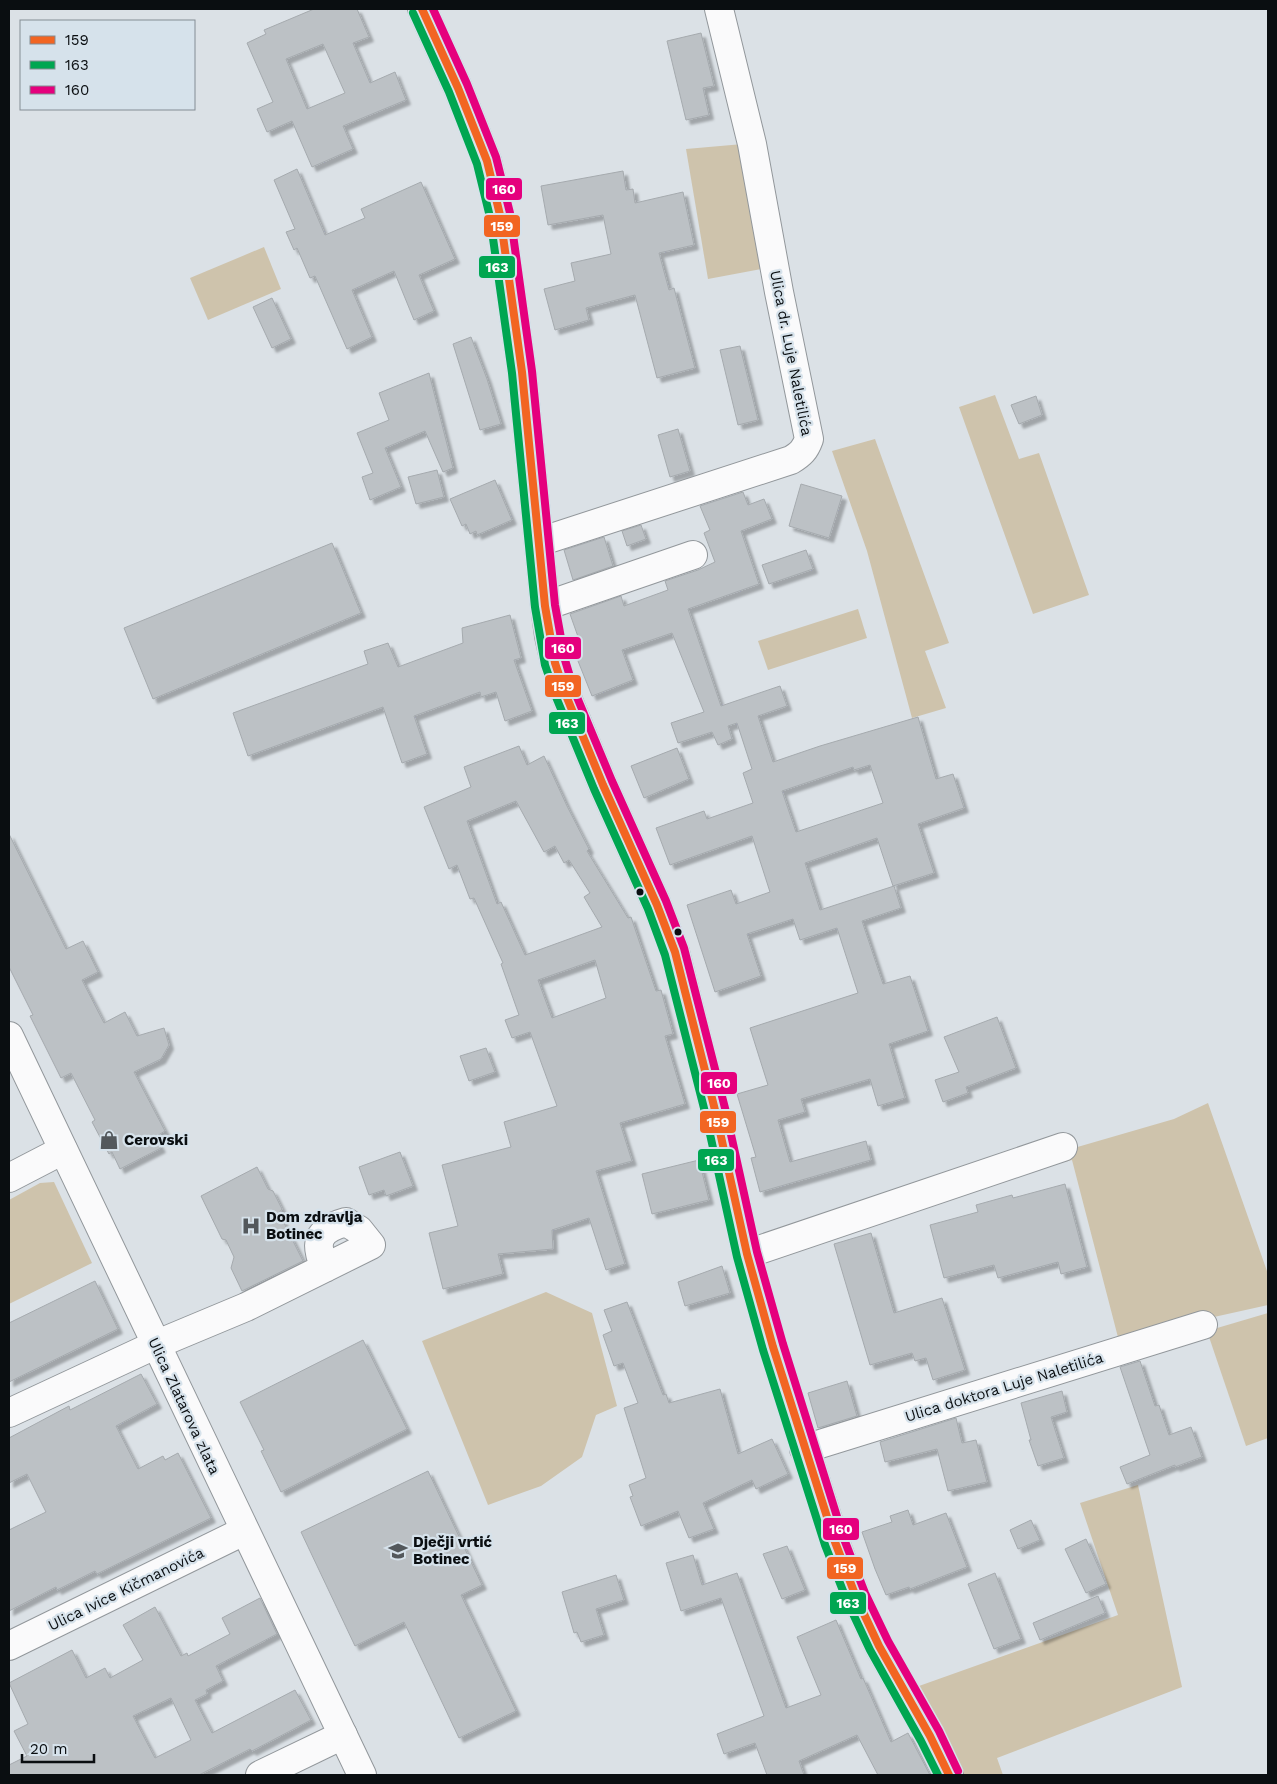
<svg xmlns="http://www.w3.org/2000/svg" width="1277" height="1784" viewBox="0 0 1277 1784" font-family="'Work Sans',sans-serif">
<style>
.green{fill:#cec3ac}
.building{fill:#bcc1c5;stroke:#a5aaae;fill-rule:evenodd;filter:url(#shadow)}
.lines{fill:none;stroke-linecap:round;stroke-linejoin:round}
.minor-casing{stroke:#92979b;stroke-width:30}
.minor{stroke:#fafafb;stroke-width:28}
.bus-1-casing{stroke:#d6e2eb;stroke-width:11}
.bus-2-casing{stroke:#d6e2eb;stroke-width:11}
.bus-3-casing{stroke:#d6e2eb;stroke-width:11}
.bus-1{stroke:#f26522;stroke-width:8}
.bus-2{stroke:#00a651;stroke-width:8}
.bus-3{stroke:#e5007d;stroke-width:8}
.bus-dot{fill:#0a0e11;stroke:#d6e2eb;stroke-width:2}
.labels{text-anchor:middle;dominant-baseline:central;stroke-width:4.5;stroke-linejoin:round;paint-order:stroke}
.street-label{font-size:15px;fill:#0a0e11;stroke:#d6e2eb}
.poi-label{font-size:15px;font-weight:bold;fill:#0a0e11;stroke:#d6e2eb;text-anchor:start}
.line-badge{stroke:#d6e2eb;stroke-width:2}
.badge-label{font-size:14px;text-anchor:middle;font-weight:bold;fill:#fff}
</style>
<defs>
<filter id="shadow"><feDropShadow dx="4.5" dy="4.5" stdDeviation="1" flood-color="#0004"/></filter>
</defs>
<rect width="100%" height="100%" fill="#dbe1e6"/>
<g class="green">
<polygon points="743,144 766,268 708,279 686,149"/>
<polygon points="264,247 281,289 208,320 190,278"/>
<polygon points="995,395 1019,459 1039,453 1089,595 1033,614 959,407"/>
<polygon points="875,439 949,643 925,651 946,708 912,718 867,551 832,451"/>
<polygon points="858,609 867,638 768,670 758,641"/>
<polygon points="1208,1103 1268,1274 1268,1305 1205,1319 1120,1345 1072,1160 1060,1163 1061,1157 1074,1148 1174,1119"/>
<polygon points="54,1182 92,1263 9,1304 9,1200 40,1183"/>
<polygon points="546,1292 592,1313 617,1406 596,1415 582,1457 541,1486 488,1505 422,1341"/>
<polygon points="1268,1313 1268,1438 1246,1446 1207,1331"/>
<polygon points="1138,1485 1182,1687 997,1758 1003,1775 963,1775 919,1686 1118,1615 1080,1503"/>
</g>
<g class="building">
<path d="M314,9H357L369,37L353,43L370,83L395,72L406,100L343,126L353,149L312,167L292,121L267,132L257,109L273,102L247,43L266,34L264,30ZM323,44L345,93L307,109L286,59Z"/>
<polygon points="701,33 714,86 703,88 709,115 686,120 667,41"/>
<polygon points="297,169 325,235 365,218 361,209 421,182 455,259 419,275 434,311 414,320 394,271 352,290 372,337 347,349 315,276 310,278 297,248 294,250 286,232 295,229 274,180"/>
<polygon points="623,171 626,190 633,189 635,203 683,192 694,245 659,253 669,290 674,288 695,368 657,378 635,295 586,308 589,320 555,330 544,289 575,281 571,263 611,254 603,215 548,225 541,186"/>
<polygon points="272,298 291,339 272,348 253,307"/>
<polygon points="471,337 487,379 501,424 480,430 453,344"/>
<polygon points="740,346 758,420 738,425 720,350"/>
<polygon points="429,373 453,468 443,472 425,431 385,448 401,487 370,500 362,477 373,473 357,433 389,420 379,393"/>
<polygon points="1036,396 1042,415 1019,424 1011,405"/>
<polygon points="678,429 690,471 670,477 658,435"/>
<polygon points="437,470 444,497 416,504 408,477"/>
<polygon points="495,480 512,520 477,535 476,531 470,534 466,524 462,526 450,499"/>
<polygon points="801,484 842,496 829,538 789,526"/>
<path d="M743,492L748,505L764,499L772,519L741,531L759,584L688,609L721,706L780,686L787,706L758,716L773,762L820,746L918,717L936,779L953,774L964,808L918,824L934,873L893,886L877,838L805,863L820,910L894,886L901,908L862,921L883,984L910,976L928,1031L889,1044L905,1098L878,1106L870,1079L801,1099L805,1112L778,1120L790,1162L866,1141L871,1160L760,1192L751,1158L756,1157L737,1094L768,1085L750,1028L858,993L837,928L800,940L793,919L747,934L761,976L715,992L687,905L731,890L736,904L770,892L752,836L670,865L656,828L704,811L707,819L753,803L743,773L752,769L737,723L728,726L732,739L718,745L712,732L678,743L671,723L704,712L672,633L622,650L633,680L592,696L574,651L582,648L570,614L621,596L624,606L668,590L665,581L698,570L715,562L704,533L710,530L700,506ZM870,765L883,803L796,832L782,791L853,767L854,770Z"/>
<polygon points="641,525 646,539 627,546 622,531"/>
<polygon points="604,537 613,566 573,580 564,550"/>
<polygon points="332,543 361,613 153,699 124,628"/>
<polygon points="806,550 813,569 769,584 762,565"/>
<polygon points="510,615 521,658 514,660 532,711 505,721 496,692 481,697 480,692 414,716 427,754 402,763 383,707 248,756 233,713 368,664 364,651 388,643 398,667 463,643 462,628"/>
<path d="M519,746L527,765L544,756L567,806L589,849L587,851L628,918L631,917L656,991L661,990L673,1034L665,1036L685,1104L620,1123L632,1161L596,1171L625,1264L606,1270L589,1218L552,1230L553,1249L498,1254L503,1274L443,1289L429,1233L458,1226L442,1165L511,1147L504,1122L557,1106L530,1032L512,1038L505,1020L519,1015L501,964L503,963L474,898L470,899L457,865L449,869L424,807L471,787L464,767ZM516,801L544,852L555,846L564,863L569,860L590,893L584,897L602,927L525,955L501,902L497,904L467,821ZM595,960L606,998L552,1018L538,980Z"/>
<polygon points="677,748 689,779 644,798 631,766"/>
<polygon points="9,834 66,949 83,941 98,972 82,980 104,1023 125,1012 137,1036 164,1028 169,1045 161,1059 134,1072 165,1131 155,1137 161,1148 120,1169 112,1152 109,1154 92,1122 95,1120 71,1073 61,1078 30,1016 33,1015 9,967"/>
<polygon points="997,1017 1016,1068 966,1087 968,1093 943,1102 935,1080 959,1072 944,1037"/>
<polygon points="486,1048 495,1072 469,1081 460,1056"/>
<polygon points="400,1152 413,1186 386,1196 384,1190 369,1195 359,1167"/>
<polygon points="699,1160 709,1200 652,1214 642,1174"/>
<polygon points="257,1167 268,1189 273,1191 282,1209 279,1213 303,1261 242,1291 231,1268 234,1257 226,1240 222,1239 201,1196"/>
<polygon points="1065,1184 1087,1267 1061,1274 1058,1262 998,1278 994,1265 944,1278 930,1225 978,1212 976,1205 1012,1195 1013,1198"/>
<polygon points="871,1233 894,1313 942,1298 965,1370 933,1380 926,1358 915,1361 912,1353 870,1365 834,1244"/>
<polygon points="722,1266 730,1293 685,1306 678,1282"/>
<polygon points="95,1281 118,1329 9,1382 9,1323"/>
<polygon points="627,1302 663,1395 666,1394 669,1403 720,1389 738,1454 772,1439 788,1474 756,1489 752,1480 703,1503 714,1529 689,1538 678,1511 641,1526 630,1497 633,1496 629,1485 646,1478 624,1408 638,1403 623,1363 614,1366 603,1335 612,1331 604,1310"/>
<polygon points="363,1340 407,1429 281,1492 261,1451 264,1450 240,1402"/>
<polygon points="1140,1361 1155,1406 1159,1405 1169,1435 1191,1427 1202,1457 1175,1467 1175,1465 1127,1484 1120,1467 1150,1455 1120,1367"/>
<polygon points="141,1374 157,1404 116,1426 138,1469 163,1456 165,1460 178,1453 211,1518 97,1574 95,1571 57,1590 56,1587 9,1611 9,1530 46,1512 27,1474 9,1483 9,1438 69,1406 70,1410"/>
<polygon points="847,1381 857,1416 818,1428 808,1393"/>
<polygon points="1062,1391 1067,1412 1051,1417 1064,1458 1038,1466 1029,1440 1031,1440 1021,1403"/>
<polygon points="956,1418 962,1443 976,1440 987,1482 948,1491 937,1449 885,1462 880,1442"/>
<polygon points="428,1471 482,1585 461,1595 516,1711 459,1738 404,1622 355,1646 301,1532"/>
<polygon points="908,1510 913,1525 946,1513 967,1567 910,1589 909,1587 886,1595 875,1569 862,1532 892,1522 890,1516"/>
<polygon points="1031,1520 1040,1540 1018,1549 1010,1530"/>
<polygon points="1086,1539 1106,1584 1086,1593 1065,1549"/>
<polygon points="787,1546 805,1590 782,1599 763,1554"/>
<polygon points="693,1555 702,1585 737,1573 786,1708 821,1695 797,1637 836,1620 861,1679 863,1678 891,1742 908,1733 930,1775 878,1775 857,1735 799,1761 804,1775 767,1775 755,1743 724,1754 717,1734 764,1716 721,1598 681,1611 666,1563"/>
<polygon points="995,1573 1021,1639 994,1649 968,1584"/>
<polygon points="616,1575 624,1600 596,1609 604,1635 581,1642 577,1632 574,1633 562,1592"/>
<polygon points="1098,1596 1105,1613 1040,1640 1033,1623"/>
<path d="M260,1598L277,1634L216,1666L223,1681L206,1690L207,1694L195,1700L212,1733L295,1690L311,1720L252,1751L250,1749L199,1775H9V1765L27,1756L14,1731L28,1724L9,1683L72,1650L86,1678L105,1668L110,1678L143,1660L123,1625L155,1607L181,1656L187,1653L188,1656L230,1634L222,1618ZM171,1698L191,1740L155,1758L133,1716Z"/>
</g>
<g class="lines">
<g class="minor-casing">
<g id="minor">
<polyline points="422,9 458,88 487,161 500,215 522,372 545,606 549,636 555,663 565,693 603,785 657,905 675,952 716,1114 747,1254 773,1347 835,1542 856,1597 879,1646 930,1736 949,1775"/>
<path d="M539,542L791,460C801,454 805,450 809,439L779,292L752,144L719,9"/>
<polyline points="545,606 693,555"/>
<polyline points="9,1036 362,1775"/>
<polyline points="9,1178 63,1150"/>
<polyline points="747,1254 1063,1147"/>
<path d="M9,1413L155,1345L246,1307L371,1245L359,1230L346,1222C318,1230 313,1241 325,1268"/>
<polyline points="804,1449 1203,1325"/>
<polyline points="9,1646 244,1531"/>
<polyline points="260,1775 343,1735"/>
</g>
</g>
<use href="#minor" class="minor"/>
<g class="bus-1-casing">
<polyline id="bus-1" points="422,9 458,88 487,161 500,215 522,372 545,606 555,663 565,693 603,785 657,905 675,952 716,1114 747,1254 773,1347 835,1542 856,1597 879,1646 930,1736 949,1775"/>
</g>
<g class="bus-2-casing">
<polyline id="bus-2" points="413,13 449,92 477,164 490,217 512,373 535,607 545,665 556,697 594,789 648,909 665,955 706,1116 737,1257 763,1350 825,1545 847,1601 870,1650 921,1741 938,1775"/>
</g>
<g class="bus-3-casing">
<polyline id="bus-3" points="433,9 467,84 496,157 510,213 532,371 555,605 565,660 574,690 612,781 666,901 684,948 726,1112 757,1252 783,1344 844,1539 865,1593 888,1641 939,1731 958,1771"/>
</g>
<use href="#bus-1" class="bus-1"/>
<use href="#bus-2" class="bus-2"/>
<use href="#bus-3" class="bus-3"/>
</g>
<defs>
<g id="shop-bare" transform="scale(1.5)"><path d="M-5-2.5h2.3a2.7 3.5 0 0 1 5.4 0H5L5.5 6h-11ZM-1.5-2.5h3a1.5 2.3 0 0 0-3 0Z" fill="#53585c" stroke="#d6e2eb" stroke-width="2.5" paint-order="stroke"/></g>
<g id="hospital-bare" transform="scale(1.5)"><path d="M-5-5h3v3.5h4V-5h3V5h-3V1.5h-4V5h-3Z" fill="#53585c" stroke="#d6e2eb" stroke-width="2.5" paint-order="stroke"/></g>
<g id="school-bare" transform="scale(1.5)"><path d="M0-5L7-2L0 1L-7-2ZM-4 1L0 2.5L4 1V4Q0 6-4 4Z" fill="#53585c" stroke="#d6e2eb" stroke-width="2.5" paint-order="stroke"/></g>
</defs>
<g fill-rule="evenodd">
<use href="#shop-bare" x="109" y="1140"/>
<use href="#hospital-bare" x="251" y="1226"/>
<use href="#school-bare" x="398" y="1551"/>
</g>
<g class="bus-dot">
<circle cx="640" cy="892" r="4.5"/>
<circle cx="678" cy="932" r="4.5"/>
</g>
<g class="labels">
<g class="street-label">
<text transform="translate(791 353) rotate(79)">Ulica dr. Luje Naletilića</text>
<text transform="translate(1004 1387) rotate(-17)">Ulica doktora Luje Naletilića</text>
<text transform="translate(184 1406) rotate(65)">Ulica Zlatarova zlata</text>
<text transform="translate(126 1589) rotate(-26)">Ulica Ivice Kičmanovića</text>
</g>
<g class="poi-label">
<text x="124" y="1140">Cerovski</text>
<text x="266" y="1217">Dom zdravlja<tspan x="266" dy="17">Botinec</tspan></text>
<text x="413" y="1542">Dječji vrtić<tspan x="413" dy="17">Botinec</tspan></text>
</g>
</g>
<g class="line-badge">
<rect x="485" y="177" width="38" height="24" rx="5" fill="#e5007d"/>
<rect x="483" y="214" width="38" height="24" rx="5" fill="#f26522"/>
<rect x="478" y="255" width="38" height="24" rx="5" fill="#00a651"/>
<rect x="544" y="636" width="38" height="24" rx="5" fill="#e5007d"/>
<rect x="544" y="674" width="38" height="24" rx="5" fill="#f26522"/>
<rect x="548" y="711" width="38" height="24" rx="5" fill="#00a651"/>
<rect x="700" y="1071" width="38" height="24" rx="5" fill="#e5007d"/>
<rect x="699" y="1110" width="38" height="24" rx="5" fill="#f26522"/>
<rect x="697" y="1148" width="38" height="24" rx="5" fill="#00a651"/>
<rect x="822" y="1517" width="38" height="24" rx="5" fill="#e5007d"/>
<rect x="826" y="1556" width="38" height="24" rx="5" fill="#f26522"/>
<rect x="829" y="1591" width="38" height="24" rx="5" fill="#00a651"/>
</g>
<g class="badge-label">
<text x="504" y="194">160</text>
<text x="502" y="231">159</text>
<text x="497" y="272">163</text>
<text x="563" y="653">160</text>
<text x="563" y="691">159</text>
<text x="567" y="728">163</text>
<text x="719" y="1088">160</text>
<text x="718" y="1127">159</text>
<text x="716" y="1165">163</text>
<text x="841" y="1534">160</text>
<text x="845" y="1573">159</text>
<text x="848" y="1608">163</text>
</g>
<rect width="1277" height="1784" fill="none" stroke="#0a0e11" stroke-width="20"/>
<rect x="20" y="20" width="175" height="90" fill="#d6e2eb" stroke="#848d94"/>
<rect x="30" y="36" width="25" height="8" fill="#f26522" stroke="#848d94"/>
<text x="65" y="45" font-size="15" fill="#0a0e11">159</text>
<rect x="30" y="61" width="25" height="8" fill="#00a651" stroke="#848d94"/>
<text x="65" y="70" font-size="15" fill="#0a0e11">163</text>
<rect x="30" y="86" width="25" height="8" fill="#e5007d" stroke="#848d94"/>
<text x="65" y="95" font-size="15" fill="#0a0e11">160</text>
<path d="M22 1754v8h72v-8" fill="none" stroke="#0a0e11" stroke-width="2.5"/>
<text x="30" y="1754" font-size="15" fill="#0a0e11" stroke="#d6e2eb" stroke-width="4" paint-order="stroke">20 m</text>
</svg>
